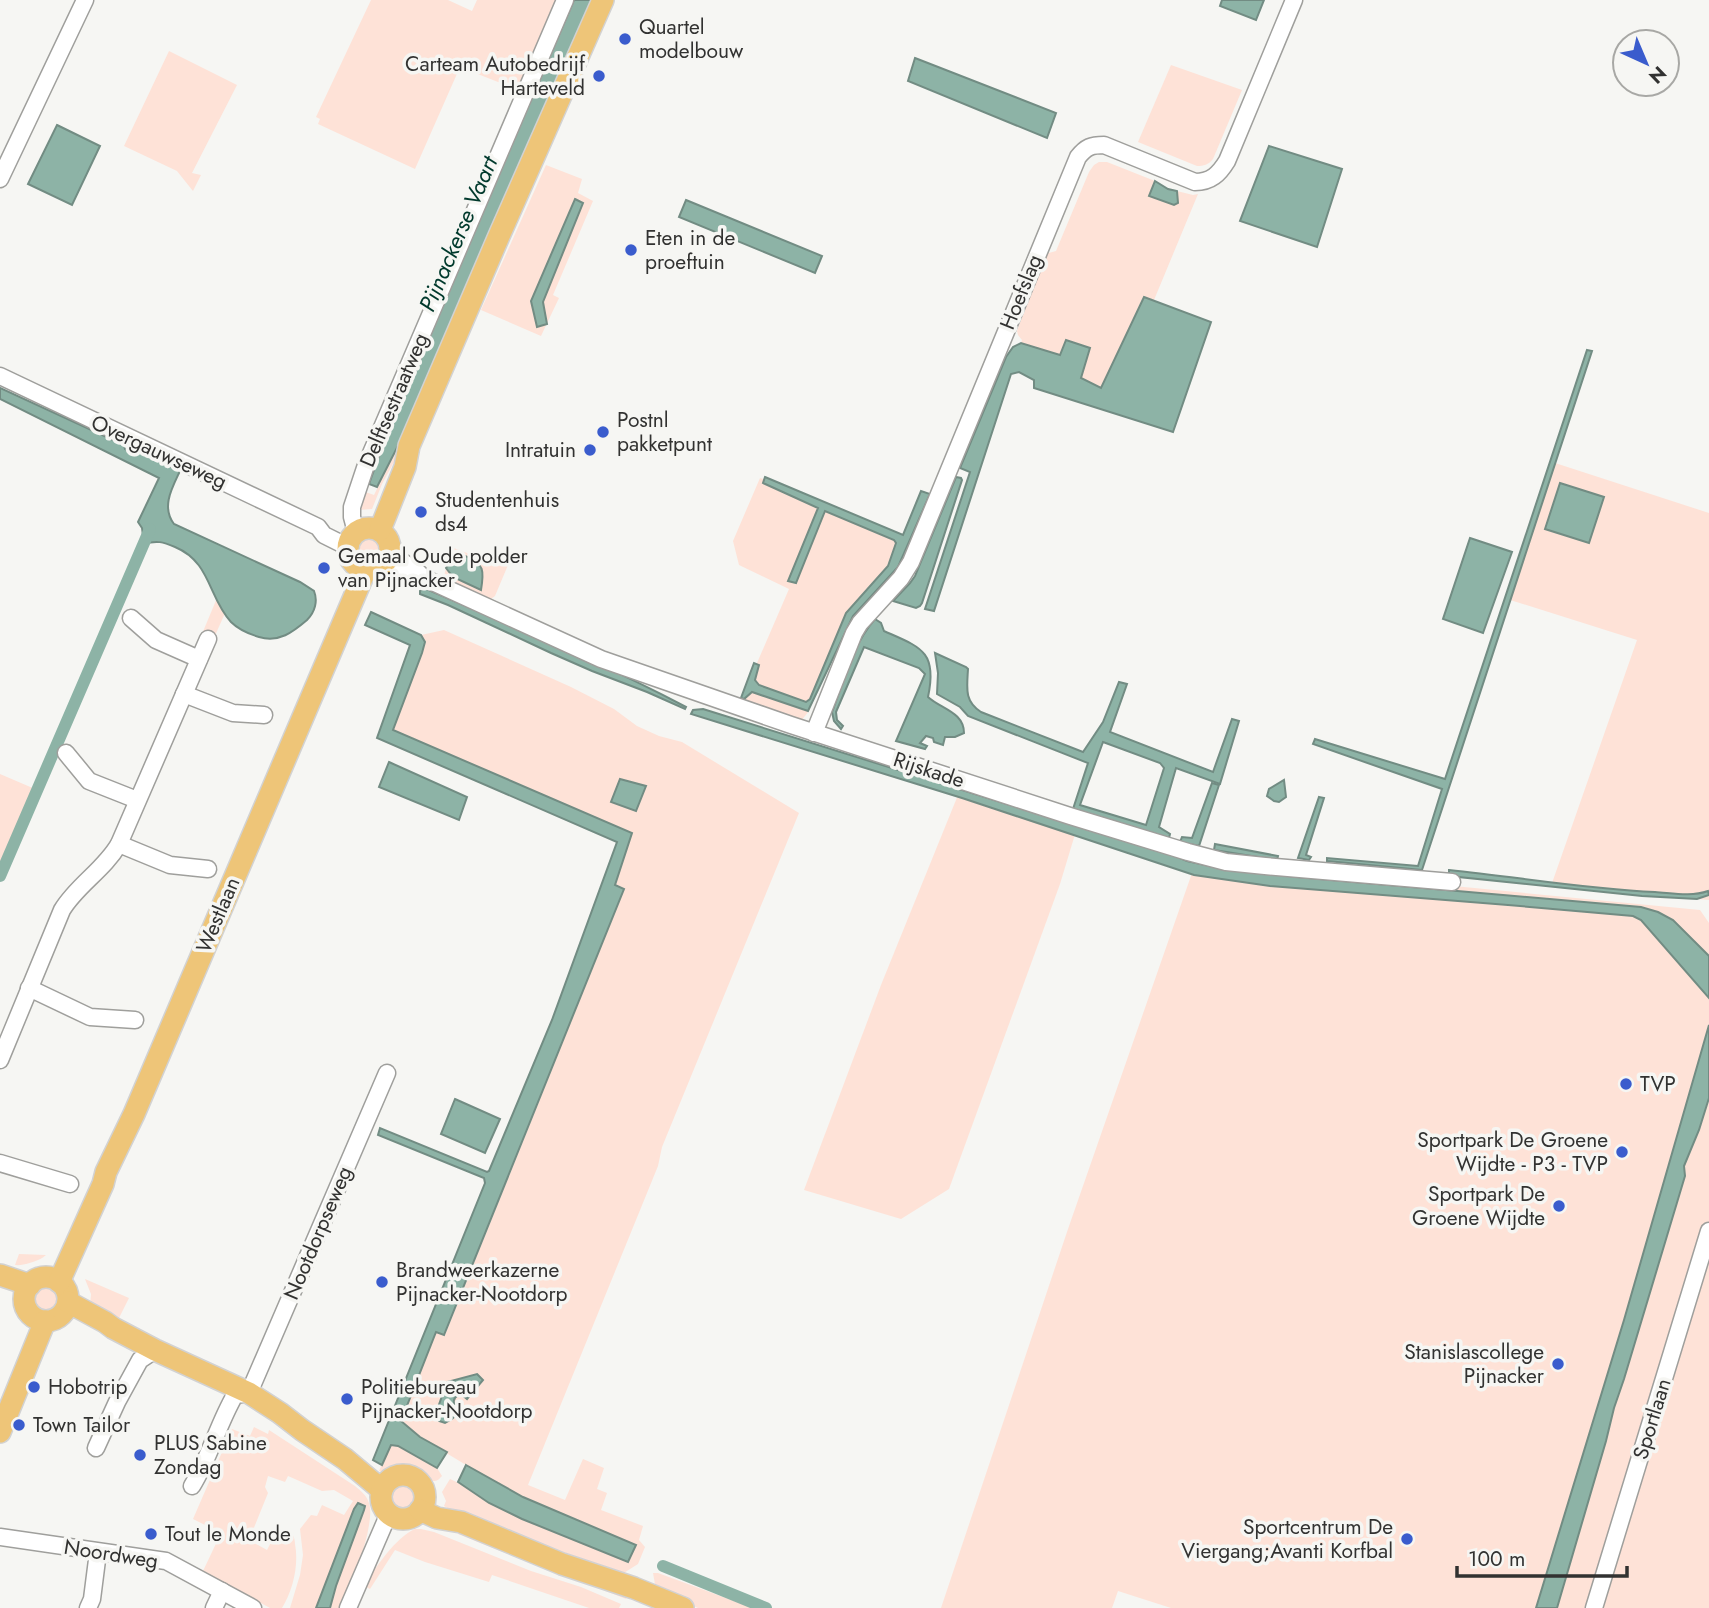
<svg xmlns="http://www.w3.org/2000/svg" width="1709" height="1608" viewBox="0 0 1709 1608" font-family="Jost,sans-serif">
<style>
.green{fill:#fee2d7}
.water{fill:#8db3a6;stroke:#728c83;stroke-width:2;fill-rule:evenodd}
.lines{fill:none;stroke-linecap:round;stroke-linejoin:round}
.canal{stroke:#8db3a6;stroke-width:12}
.minor-casing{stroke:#9f9f9c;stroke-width:19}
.major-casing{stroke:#d2d2d2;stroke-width:24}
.minor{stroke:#fff;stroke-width:16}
.major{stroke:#eec578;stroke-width:21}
.poi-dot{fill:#3a5ccd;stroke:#f6f6f3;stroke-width:2.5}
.labels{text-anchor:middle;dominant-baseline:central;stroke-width:7;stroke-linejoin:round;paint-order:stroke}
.poi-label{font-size:21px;fill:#323231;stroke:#f6f6f3;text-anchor:start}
.street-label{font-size:21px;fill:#323231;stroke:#f6f6f3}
.water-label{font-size:23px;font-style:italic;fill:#00392c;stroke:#f6f6f3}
</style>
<rect width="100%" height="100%" fill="#f6f6f3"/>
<g class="green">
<polygon points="371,0 448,0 472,11 477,0 559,0 521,91 460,67 415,169 318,124 320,119 316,117"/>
<polygon points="169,51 237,85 192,173 201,175 193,191 177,171 124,146"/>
<path d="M1171,65L1242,90L1213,159C1208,165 1204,166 1197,166L1138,142Z"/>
<polygon points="1099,162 1107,162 1155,181 1149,196 1178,203 1177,191 1193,195 1198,194 1154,300 1143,297 1101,388 1081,379 1090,348 1060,355 1021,343 1022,340 1018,335 1017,331 1045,254 1056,251 1089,172 1094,165"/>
<polygon points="546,165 582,179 578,193 593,201 553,295 559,298 541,336 481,310"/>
<polygon points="404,434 406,440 382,484 372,509 358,510 360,490 374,495"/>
<polygon points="1552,462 1709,513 1709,900 1551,886 1637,640 1507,599"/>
<polygon points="760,478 774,482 904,539 894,569 851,616 809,711 801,721 741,700 789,589 739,565 733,541"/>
<circle cx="369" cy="548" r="12"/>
<path d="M451,547L478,557L479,554L496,561L499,553L502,554L503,560L508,565L495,596L491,599L448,580L444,576L446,568L449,573L481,586L483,580L473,559C461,555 455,556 448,566L443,564Z"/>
<polygon points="217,598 225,613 214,638 202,634"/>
<path d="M444,630L571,687L614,709L637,726L659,736L682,742L799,813L662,1147L658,1166L528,1485L565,1500L583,1459L604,1468L597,1489L607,1493L601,1510L643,1526L639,1540L645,1547L638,1564L619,1576L480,1526L444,1506L446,1501L442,1492L450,1479C465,1485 478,1497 492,1505C536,1526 582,1543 628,1562L636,1545L523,1497L466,1465L420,1437L401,1421L436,1332L445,1335L624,890L615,886L632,833L393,730L422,653L425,642L421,635Z"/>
<polygon points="0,774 35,789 0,868"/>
<polygon points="958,795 1076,831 1060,884 949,1189 901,1219 804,1190 881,985"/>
<polygon points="1191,855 1258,867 1700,910 1709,923 1709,1608 1171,1608 1118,1591 1112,1608 941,1608 1068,1229 1192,873 1633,916 1641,920 1671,919 1659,912 1641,907 1297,877 1219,868 1187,861"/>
<path d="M19,1254L46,1255C40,1261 23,1266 15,1265Z"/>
<polygon points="85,1279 129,1298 118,1320 90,1306 91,1294"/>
<circle cx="47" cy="1299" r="12"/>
<path d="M254,1427L268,1434L269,1430L355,1486C361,1491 367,1496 369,1503C376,1524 351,1587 341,1608H330L336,1586L364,1510L354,1509L316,1608H290L300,1575L303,1555L300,1529L311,1515L317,1516L322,1505L344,1515L353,1501L334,1490L322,1491L288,1476L285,1482L268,1476L265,1487L268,1493L249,1540L267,1550L278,1529C281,1529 286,1528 288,1529C293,1532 295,1539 295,1544C299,1565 293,1590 282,1608H270L203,1571L221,1533L193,1519L232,1429L250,1436Z"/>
<path d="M391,1445L398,1446L437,1468L442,1476C439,1479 438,1481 433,1481C423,1482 421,1475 413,1472C401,1468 391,1475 379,1471Z"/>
<circle cx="403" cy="1497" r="13"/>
<path d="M415,1529H421L434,1532L531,1571L581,1587L621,1604L619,1608H589L492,1575L489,1582L425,1562L395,1550L370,1589L364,1586C375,1568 396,1537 415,1529Z"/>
<path d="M459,1530L629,1591L626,1599C570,1577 513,1557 458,1534Z"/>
<polygon points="653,1573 658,1573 753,1608 698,1608 656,1590"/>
</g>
<g class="water">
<polygon points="574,0 592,0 404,434 377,487 369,484 391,422"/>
<polygon points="1222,0 1264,0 1256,20 1220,6"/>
<polygon points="915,58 1056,113 1047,138 908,81"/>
<polygon points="57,125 100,146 72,205 28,184"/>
<polygon points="1269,146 1342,169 1317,247 1240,221"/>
<polygon points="1155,181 1168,189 1177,191 1178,203 1174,205 1149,196"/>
<polygon points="575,199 583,203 543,302 547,324 537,327 531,301"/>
<polygon points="686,200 822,256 815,273 679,217"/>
<polygon points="1144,297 1211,322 1173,432 1034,388 1034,380 1019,372 1011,374 934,611 925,609 970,472 960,468 1006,357 1013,347 1021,343 1060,355 1066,340 1090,348 1081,378 1101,388"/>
<polygon points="1587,350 1592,351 1422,870 1327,861 1327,858 1418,866 1442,789 1313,744 1315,739 1445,779"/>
<path d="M0,388L124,445L125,449L132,452L137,450L180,471C172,488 161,507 174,524L300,582L314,591C318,601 315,612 307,620C293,632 279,643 259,637C249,634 239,630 231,622C208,597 211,562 175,547C163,542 157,540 144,544L142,528L138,522L159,478L0,399Z"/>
<polygon points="765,477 903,535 921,491 930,494 898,567 853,616 808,711 752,692 744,699 741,698 754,663 759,665 755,680 759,685 806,702 810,699 846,613 888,566 896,543 894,540 825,511 796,583 788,581 818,508 763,483"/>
<polygon points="956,477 961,478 962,480 922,603 920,606 916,608 893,601 910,583 915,576"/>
<polygon points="1560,483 1604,497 1589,543 1545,529"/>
<polygon points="1470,538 1512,552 1483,633 1443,619"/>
<path d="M465,556C485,563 484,572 481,590L453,577L446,568C451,560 456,557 465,556Z"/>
<path d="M424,588C512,626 601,662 686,707L685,709L647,692L592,671L551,653L448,605L420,594V591Z"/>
<polygon points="371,612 421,635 425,642 422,653 393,730 632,833 615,885 624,889 444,1335 436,1332 401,1421 420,1437 447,1452 437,1468 398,1446 391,1445 382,1465 373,1460 485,1183 484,1178 378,1135 380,1128 487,1172 489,1171 552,1020 617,842 377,738 410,645 365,625"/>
<path d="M875,619L881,623L884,631C920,647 938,651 928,697C941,709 964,712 964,733L955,737H945L943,745L934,742L933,738L926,736L920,743L927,746L925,749L896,741L925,674L919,668L864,647L836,712L837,720L843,726L841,729L834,721L832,712C844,680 852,645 875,619Z"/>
<path d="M935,653L966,667L968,669C967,688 964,701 981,712L1083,752L1103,722L1119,682L1127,684L1110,732L1213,772L1232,719L1239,721L1220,784L1176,768L1159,827L1170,834L1169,838L1073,809L1088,763L968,716L960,707L937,694L938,673ZM1103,742L1160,763L1164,768L1146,825L1080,805Z"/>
<polygon points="703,709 1074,825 1168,853 1187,861 1219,868 1297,877 1641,907 1658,912 1673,920 1709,956 1709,998 1641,920 1633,916 1508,905 1270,886 1194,875 962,798 691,714 693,710"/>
<polygon points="389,762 467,797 459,820 379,787"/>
<polygon points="620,779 646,786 636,811 611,802"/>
<polygon points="1284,780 1286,797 1279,802 1274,801 1267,796 1269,789"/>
<polygon points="1212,783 1219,785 1199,846 1180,842 1182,837 1192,838"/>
<polygon points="1319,797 1324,798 1306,855 1311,857 1309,860 1298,858"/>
<polygon points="1215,844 1278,856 1277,860 1214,850"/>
<path d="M1449,870C1518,877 1586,889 1655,892C1672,893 1691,897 1708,891L1709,895L1697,899L1642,896L1449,876Z"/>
<polygon points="1709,1025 1709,1098 1699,1130 1684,1166 1685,1176 1624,1379 1614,1408 1606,1441 1557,1608 1536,1608 1624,1320"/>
<polygon points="455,1099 500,1119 485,1153 441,1134"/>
<path d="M477,1374L483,1380L467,1399L461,1394C456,1396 453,1398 454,1404L461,1410L452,1419L445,1423L439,1421L436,1413L447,1382Z"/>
<polygon points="466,1465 523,1497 636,1545 628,1562 522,1519 489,1503 458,1482"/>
<polygon points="358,1503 365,1506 364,1510 336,1586 330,1608 316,1608 354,1509"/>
</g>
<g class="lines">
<g class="canal">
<polyline points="0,876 150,529"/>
<polyline points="663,1566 766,1608"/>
</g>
<g class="minor-casing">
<g id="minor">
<polyline points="0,179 85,0"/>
<polyline points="0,376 318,527 324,535 348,547"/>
<polyline points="356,532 352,517 352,507 366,465 565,0"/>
<polyline points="390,553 419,573"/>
<polyline points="383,565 405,574 426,579 601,659 791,725 1070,816 1188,852 1226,862 1265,866 1452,882"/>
<polyline points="131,618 156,640 199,659"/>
<polyline points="184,694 233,713 264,715"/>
<path d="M814,733L854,633L860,623L901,578L911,562L1078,157C1086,147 1091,145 1104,145L1195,182C1211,182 1219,174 1227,161L1294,0"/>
<polyline points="66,753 89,781 137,800"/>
<polyline points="119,844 170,865 208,869"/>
<polyline points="29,988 90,1017 135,1020"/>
<path d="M0,1060L62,910C77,885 104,870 119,844L208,639"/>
<polyline points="0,1163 70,1184"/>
<polyline points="96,1448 117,1402 140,1360 155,1350"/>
<path d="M192,1486C210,1457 218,1424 235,1395L249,1393L387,1073"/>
<polyline points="0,1537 166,1561 253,1608"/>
<polyline points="88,1608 92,1599 98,1552"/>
<polyline points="214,1608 222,1591"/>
<polyline points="348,1608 389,1513"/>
<polyline points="1594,1608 1709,1231"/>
</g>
</g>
<g class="major-casing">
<g id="major">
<circle cx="369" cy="549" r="21"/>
<polyline points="380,530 405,467 409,446 499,236 603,0"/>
<polyline points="0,1275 30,1285"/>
<circle cx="46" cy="1299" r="22"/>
<polyline points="59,1282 103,1184 106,1172 134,1114 366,569"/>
<polyline points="68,1302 105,1322 113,1328 155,1350 249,1393 280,1413 302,1430 345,1459 382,1490"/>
<polyline points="0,1432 45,1321"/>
<circle cx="403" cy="1497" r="22"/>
<polyline points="420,1510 437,1518 461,1522 562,1564 634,1588 683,1608"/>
</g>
</g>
<use href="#minor" class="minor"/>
<use href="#major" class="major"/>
</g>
<g class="poi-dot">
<circle cx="625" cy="39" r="7"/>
<circle cx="599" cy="76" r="7"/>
<circle cx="631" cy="250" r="7"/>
<circle cx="603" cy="432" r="7"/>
<circle cx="590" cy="450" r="7"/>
<circle cx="421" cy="512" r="7"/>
<circle cx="324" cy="568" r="7"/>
<circle cx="1626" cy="1084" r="7"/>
<circle cx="1622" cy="1152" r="7"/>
<circle cx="1559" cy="1206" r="7"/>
<circle cx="382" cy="1282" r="7"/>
<circle cx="1558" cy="1364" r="7"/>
<circle cx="34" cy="1387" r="7"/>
<circle cx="347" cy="1399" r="7"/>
<circle cx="19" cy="1425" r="7"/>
<circle cx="140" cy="1455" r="7"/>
<circle cx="151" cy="1534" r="7"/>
<circle cx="1407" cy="1539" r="7"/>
</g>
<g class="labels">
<g class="poi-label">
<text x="639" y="27">Quartel<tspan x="639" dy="24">modelbouw</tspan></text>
<text x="585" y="64" text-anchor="end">Carteam Autobedrijf<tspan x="585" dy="24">Harteveld</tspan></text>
<text x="645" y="238">Eten in de<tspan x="645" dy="24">proeftuin</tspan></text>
<text x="617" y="420">Postnl<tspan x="617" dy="24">pakketpunt</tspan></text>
<text x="576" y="450" text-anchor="end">Intratuin</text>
<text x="435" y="500">Studentenhuis<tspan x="435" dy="24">ds4</tspan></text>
<text x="338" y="556">Gemaal Oude polder<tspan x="338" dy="24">van Pijnacker</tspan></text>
<text x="1640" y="1084">TVP</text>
<text x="1608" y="1140" text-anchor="end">Sportpark De Groene<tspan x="1608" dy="24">Wijdte - P3 - TVP</tspan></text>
<text x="1545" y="1194" text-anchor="end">Sportpark De<tspan x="1545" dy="24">Groene Wijdte</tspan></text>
<text x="396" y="1270">Brandweerkazerne<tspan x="396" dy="24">Pijnacker-Nootdorp</tspan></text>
<text x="1544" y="1352" text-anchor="end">Stanislascollege<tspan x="1544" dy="24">Pijnacker</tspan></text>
<text x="48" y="1387">Hobotrip</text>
<text x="361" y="1387">Politiebureau<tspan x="361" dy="24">Pijnacker-Nootdorp</tspan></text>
<text x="33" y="1425">Town Tailor</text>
<text x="154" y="1443">PLUS Sabine<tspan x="154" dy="24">Zondag</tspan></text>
<text x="1393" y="1527" text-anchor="end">Sportcentrum De<tspan x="1393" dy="24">Viergang;Avanti Korfbal</tspan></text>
<text x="165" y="1534">Tout le Monde</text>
</g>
<g class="street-label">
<text transform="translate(1021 292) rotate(-68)">Hoefslag</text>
<text transform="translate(394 400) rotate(-67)">Delftsestraatweg</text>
<text transform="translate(159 452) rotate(25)">Overgauwseweg</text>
<text transform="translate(929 770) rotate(18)">Rijskade</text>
<text transform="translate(218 915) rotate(-67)">Westlaan</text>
<text transform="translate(318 1233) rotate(-67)">Nootdorpseweg</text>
<text transform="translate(1652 1419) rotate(-73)">Sportlaan</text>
<text transform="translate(111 1554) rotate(9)">Noordweg</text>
</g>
<g class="water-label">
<text transform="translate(458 234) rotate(-67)">Pijnackerse Vaart</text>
</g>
</g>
<g transform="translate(1646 63) rotate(136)"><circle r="33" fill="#f6f6f3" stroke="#a8a8a5" stroke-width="2"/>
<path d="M0-5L12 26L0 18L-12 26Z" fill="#3a5ccd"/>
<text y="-10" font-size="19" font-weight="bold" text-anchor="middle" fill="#323231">N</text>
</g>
<path d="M1457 1566v10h170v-10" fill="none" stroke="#323231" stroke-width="3.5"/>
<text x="1468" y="1566" font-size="21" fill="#323231" stroke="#f6f6f3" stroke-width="5" paint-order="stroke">100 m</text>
</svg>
